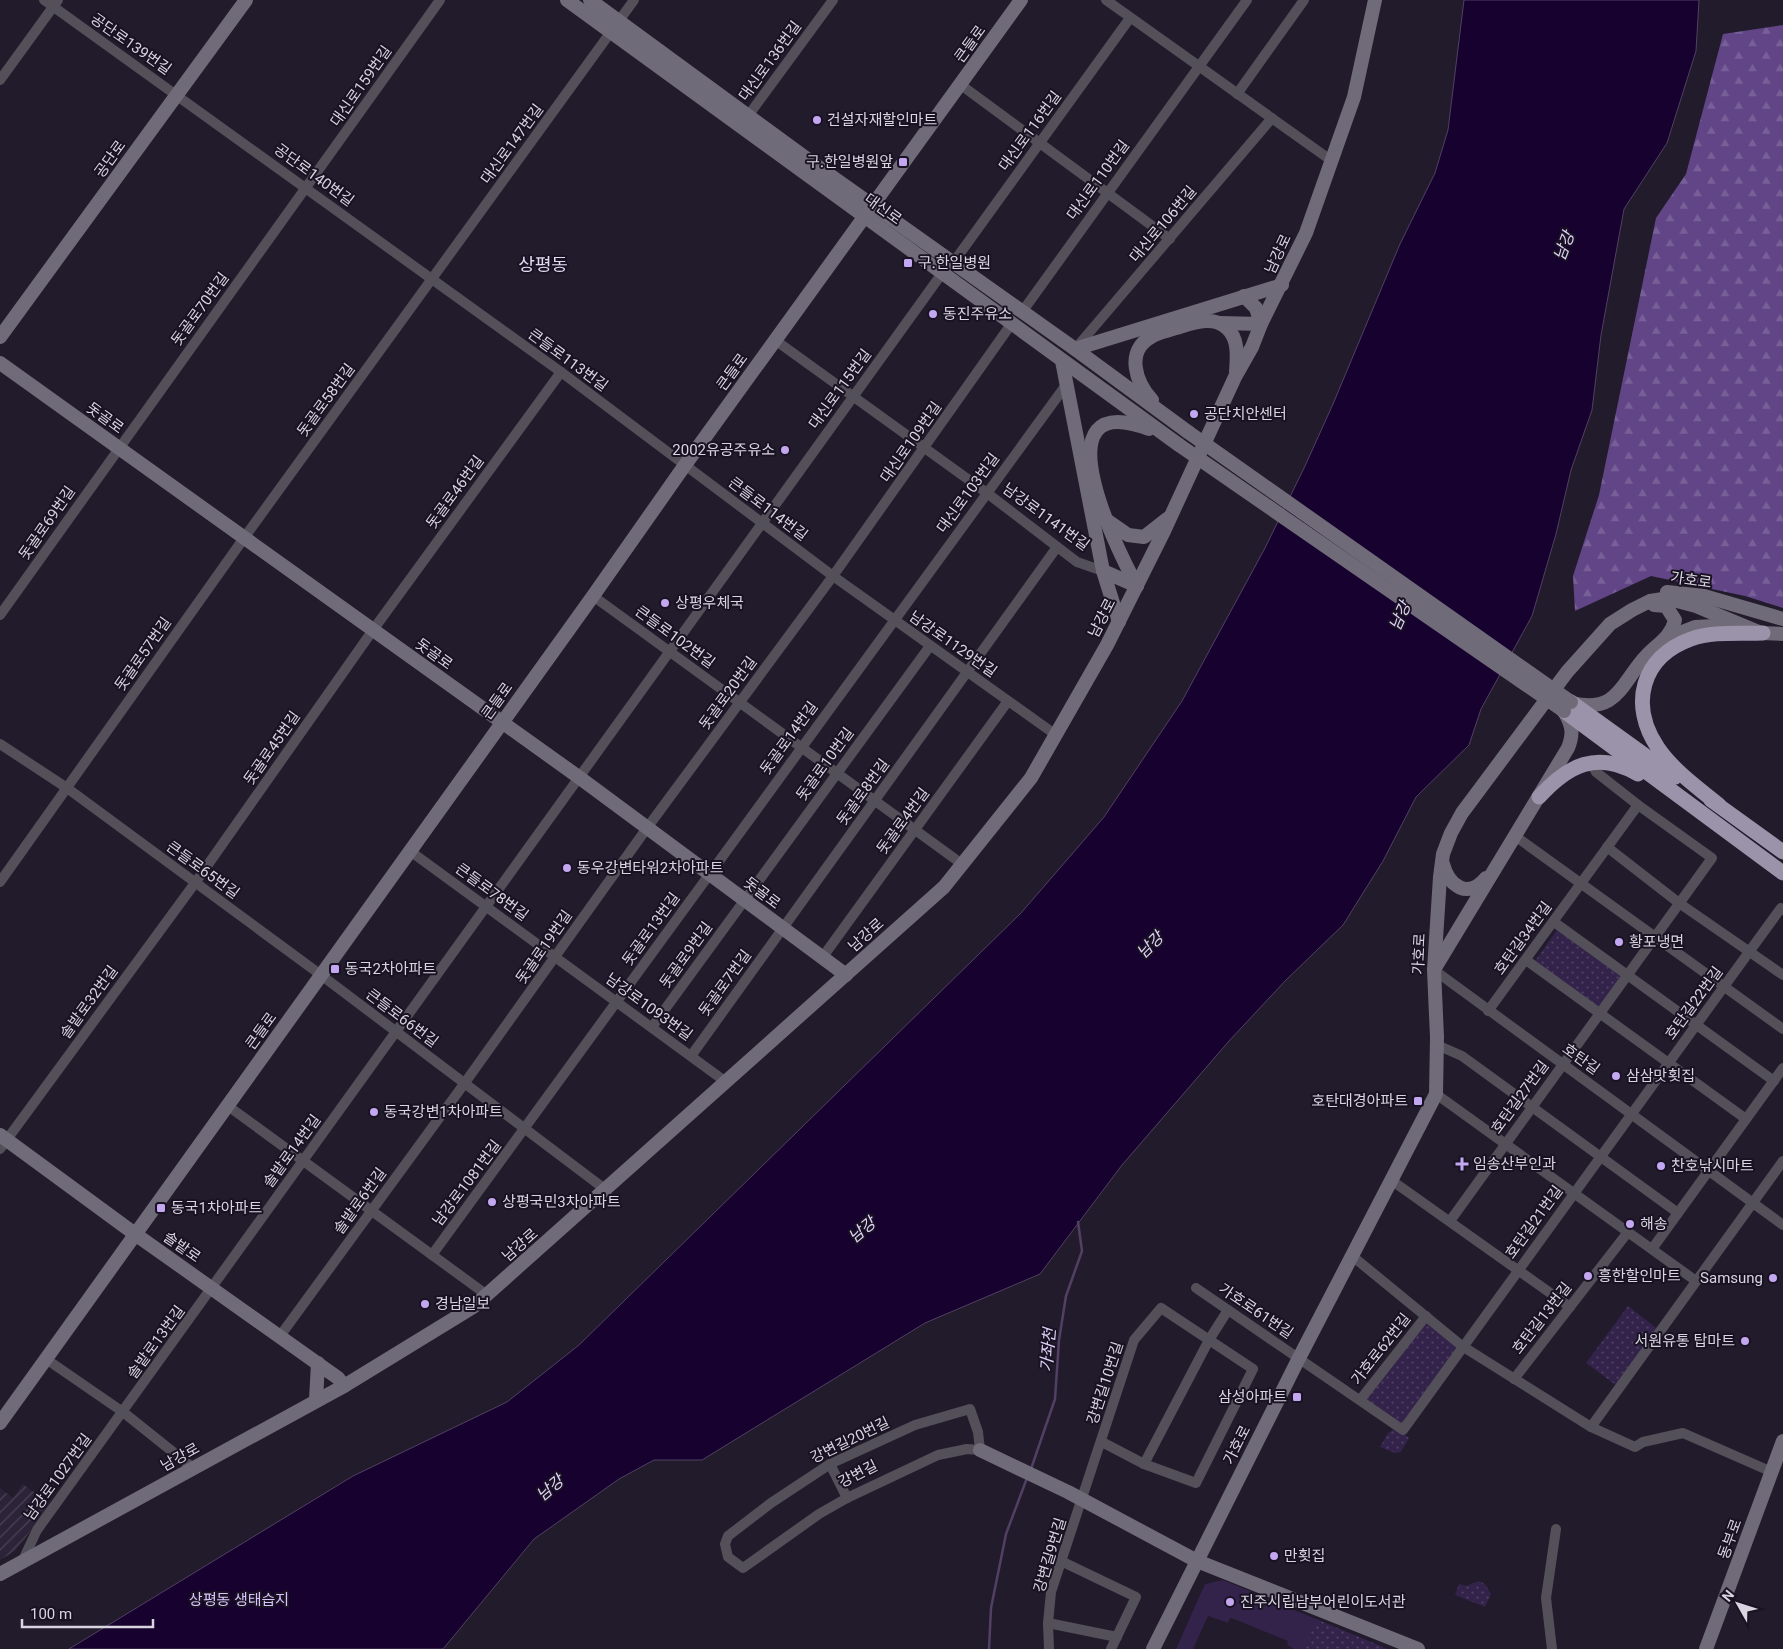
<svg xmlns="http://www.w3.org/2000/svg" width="1783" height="1649" viewBox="0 0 1783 1649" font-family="Roboto,'Noto Sans KR',sans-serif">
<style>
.industrial{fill:url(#industrial-furrows)}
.green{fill:#33224a}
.forest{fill:url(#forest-firs)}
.park{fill:url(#park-dots)}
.water{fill:#17012e;stroke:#514063}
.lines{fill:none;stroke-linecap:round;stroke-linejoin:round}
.stream{stroke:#514063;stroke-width:2.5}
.street{stroke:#535059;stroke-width:10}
.secondary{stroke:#706b79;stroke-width:14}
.highway{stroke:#9b93a9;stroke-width:15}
.secondary-bridge{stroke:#706b79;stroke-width:14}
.poi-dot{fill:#c4a7f1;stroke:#191222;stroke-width:2}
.labels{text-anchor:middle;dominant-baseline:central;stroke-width:4;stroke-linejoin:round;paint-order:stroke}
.street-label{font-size:15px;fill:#d8d4e0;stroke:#191222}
.poi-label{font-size:15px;fill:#d8d4e0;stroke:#191222;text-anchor:start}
.park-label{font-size:15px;fill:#d9c3fd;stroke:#191222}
.water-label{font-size:16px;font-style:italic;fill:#e1d3fa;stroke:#191222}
.quarter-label{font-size:18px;fill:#e2daf2;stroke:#191222}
</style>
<defs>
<pattern id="industrial-furrows" width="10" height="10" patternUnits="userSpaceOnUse" patternTransform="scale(1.25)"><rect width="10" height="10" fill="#2c2339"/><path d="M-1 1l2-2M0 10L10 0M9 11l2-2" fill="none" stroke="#4a4255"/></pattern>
<pattern id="forest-firs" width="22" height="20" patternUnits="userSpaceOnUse" patternTransform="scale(1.25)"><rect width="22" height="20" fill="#614587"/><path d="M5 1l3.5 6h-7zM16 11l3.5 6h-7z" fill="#775f98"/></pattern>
<pattern id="park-dots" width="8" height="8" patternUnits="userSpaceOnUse" patternTransform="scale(1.25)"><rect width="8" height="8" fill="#33224a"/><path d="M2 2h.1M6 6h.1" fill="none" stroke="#504164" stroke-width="1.8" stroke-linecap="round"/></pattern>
</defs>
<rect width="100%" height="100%" fill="#221b2c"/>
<polygon class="industrial" points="23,1484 51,1505 15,1551 0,1560 0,1488 13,1498"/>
<polygon class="green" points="1223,1580 1387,1649 1294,1649 1287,1645 1288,1641 1234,1619 1230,1618 1228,1623 1208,1616 1193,1649 1176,1649 1205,1584"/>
<polygon class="forest" points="1783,25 1783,608 1745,596 1651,576 1575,611 1573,576 1599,495 1656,218 1686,174 1723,34"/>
<g class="park">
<polygon points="1557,930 1622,977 1600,1008 1535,961"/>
<polygon points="1628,1306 1659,1330 1617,1386 1586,1363"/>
<polygon points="1426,1319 1460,1347 1403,1427 1362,1399"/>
<polygon points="1396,1428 1409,1438 1401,1452 1395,1453 1380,1447 1388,1433"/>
<polygon points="1479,1581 1485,1584 1491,1594 1485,1607 1455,1595 1459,1584 1466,1586"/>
<polygon points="1316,1619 1383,1647 1382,1649 1304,1649"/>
</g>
<polygon class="water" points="1464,0 1699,0 1696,51 1667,143 1624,209 1601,335 1592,410 1571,470 1556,534 1532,616 1481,709 1469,745 1416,797 1383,861 1343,925 1286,980 1229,1041 1122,1165 1040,1274 925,1323 702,1460 654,1460 619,1479 534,1539 443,1649 69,1649 353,1476 507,1402 579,1345 1021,913 1104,817 1182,701 1265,548 1305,466 1333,404 1400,244 1435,173 1448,130"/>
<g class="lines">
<g class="stream">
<polyline points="1031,1469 1055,1399 1059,1340 1066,1296 1082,1251 1078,1222"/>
<polyline points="989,1649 991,1608 1006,1534 1027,1478"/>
</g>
<g class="street">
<polyline points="44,0 561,372 833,576 1056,735"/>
<polyline points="1106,0 1332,161"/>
<polyline points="0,80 58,0"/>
<polyline points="961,85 1170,239"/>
<polyline points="1237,94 1304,0"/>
<polyline points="748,116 833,0"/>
<polyline points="953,263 1130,18"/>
<polyline points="1022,312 1247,0"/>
<polyline points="775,340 987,493 1077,562 1103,571"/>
<polyline points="1076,348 1272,118"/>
<polyline points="593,596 962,864"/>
<polyline points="0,615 440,0"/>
<polyline points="0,744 67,788 321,975 606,1190"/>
<polyline points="1515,836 1783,1029"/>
<polyline points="1607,847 1679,903 1783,975"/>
<polyline points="410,851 726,1082"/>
<polyline points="0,882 244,538 634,0"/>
<polyline points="1554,922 1774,1081"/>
<polyline points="822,958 1008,701"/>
<polyline points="1526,960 1746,1119"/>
<polyline points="1434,970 1783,1225"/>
<polyline points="1488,1011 1638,805"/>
<polyline points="652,1027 930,646"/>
<polyline points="1437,1045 1462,1056 1678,1213"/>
<polyline points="691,1056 1057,547"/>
<polyline points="1436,1094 1696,1281"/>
<polyline points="228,1106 487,1295"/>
<polyline points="0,1149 195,883 373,630 561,372"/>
<polyline points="1391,1180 1570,1307"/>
<polyline points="1450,1221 1712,858 1638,805 1596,772 1591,763"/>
<polyline points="1652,1249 1783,1068"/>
<polyline points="432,1255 1066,385"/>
<polyline points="1351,1255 1462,1346 1591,1427 1635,1447 1643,1442 1683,1433 1772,1472"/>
<polyline points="1196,1288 1403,1430 1749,952 1781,908 1783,910"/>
<polyline points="280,1336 464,1084 647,828 833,576 1012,323"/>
<polyline points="46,1359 123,1412 193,1468"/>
<polyline points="1514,1379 1628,1232"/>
<polyline points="1360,1400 1426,1316"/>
<polygon points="970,1409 978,1432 980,1450 967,1449 938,1455 847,1498 819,1514 743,1568 728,1557 725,1544 728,1536 771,1503 830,1464 915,1425"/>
<polyline points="1591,1427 1783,1161"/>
<polyline points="830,1464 847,1498"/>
<polyline points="1144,1464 1209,1340 1228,1310"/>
<polyline points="22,1562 37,1530 943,272"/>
<polyline points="1063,1562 1136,1597 1111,1649"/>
<polyline points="1048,1623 1117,1637"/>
<polyline points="1049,1649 1048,1623 1051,1592 1134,1340 1161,1308 1253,1369 1196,1483 1144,1464 1102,1442"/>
<polyline points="1552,1649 1546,1598 1556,1529"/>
</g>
<g class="secondary">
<polyline points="567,0 1179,445"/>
<polyline points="590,0 807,159 1075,349 1188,432"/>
<polyline points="1220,323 1261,324 1256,308 1244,296"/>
<polyline points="0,337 246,0"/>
<polyline points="1075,349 1282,285"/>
<polyline points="1062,361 1103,571 1119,622"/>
<polyline points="0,363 580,778 846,975"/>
<path d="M1152,400C1136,383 1125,351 1151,337C1158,332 1168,331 1176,328C1193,323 1213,315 1227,328C1239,339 1237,357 1236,372"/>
<polyline points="1105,519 1128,535 1144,537 1167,519"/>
<polyline points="1103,571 1137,586"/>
<path d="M1137,586C1116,548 1037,387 1149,429"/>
<polyline points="1667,592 1704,596 1783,619"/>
<polyline points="1667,638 1695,627 1735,625"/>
<path d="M1572,703C1619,714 1621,682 1647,655C1659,643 1671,637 1675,620L1666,606L1654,605"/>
<path d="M1443,864C1449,886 1468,900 1486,878"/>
<path d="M1435,968L1568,748C1574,733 1572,725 1564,711"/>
<polyline points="0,1135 135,1234 338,1378 344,1386"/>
<polyline points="316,1400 318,1363"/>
<polyline points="0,1423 593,596 685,465 1021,0"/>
<polyline points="980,1450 1068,1492 1197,1561 1418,1649"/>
<polyline points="0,1574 344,1386 473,1307 944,887 1031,778 1107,645 1164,531 1235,377 1252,347 1261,324 1306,233 1354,97 1375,0"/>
<polyline points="1153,1649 1299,1358 1436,1094 1437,1037 1434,970 1440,877 1443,854 1451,833 1462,813 1567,672 1610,624 1632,610 1650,601 1663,599 1677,601 1696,606 1761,633 1783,634"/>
<polyline points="1706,1649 1783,1441"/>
</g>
<g class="highway">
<polyline points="1571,702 1675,777"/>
<polyline points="1564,711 1783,873"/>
<path d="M1539,797C1568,765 1597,750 1638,774"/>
<polyline points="1711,800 1783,852"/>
<path d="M1719,805C1698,788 1673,770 1658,748C1629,705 1641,657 1691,639C1713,631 1740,634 1763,633"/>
</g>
<g class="secondary-bridge">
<polyline points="1188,432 1571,702"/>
<polyline points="1179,445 1564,711"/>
</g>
</g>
<g class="poi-dot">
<circle cx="817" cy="120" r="5"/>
<rect x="898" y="157" width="10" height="10" rx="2.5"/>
<rect x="903" y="258" width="10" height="10" rx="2.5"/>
<circle cx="933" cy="314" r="5"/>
<circle cx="1194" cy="414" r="5"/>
<circle cx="785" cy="450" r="5"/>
<circle cx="665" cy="603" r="5"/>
<circle cx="567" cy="868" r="5"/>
<circle cx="1619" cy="942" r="5"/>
<rect x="330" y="964" width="10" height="10" rx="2.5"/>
<circle cx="1616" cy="1076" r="5"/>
<rect x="1413" y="1096" width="10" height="10" rx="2.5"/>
<circle cx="374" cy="1112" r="5"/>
<path d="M1459.5 1156.5h5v5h5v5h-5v5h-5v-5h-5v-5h5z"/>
<circle cx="1661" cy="1166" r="5"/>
<circle cx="492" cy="1202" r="5"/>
<rect x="156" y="1203" width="10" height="10" rx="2.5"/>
<circle cx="1630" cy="1224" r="5"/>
<circle cx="1588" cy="1276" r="5"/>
<circle cx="1773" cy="1278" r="5"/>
<circle cx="425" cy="1304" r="5"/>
<circle cx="1745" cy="1341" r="5"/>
<rect x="1292" y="1392" width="10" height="10" rx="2.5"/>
<circle cx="1274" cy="1556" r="5"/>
<circle cx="1230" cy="1602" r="5"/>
</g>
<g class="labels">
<g class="street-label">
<text transform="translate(131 44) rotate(35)">공단로139번길</text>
<text transform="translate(970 44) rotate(-54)">큰들로</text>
<text transform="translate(770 61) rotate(-54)">대신로136번길</text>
<text transform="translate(361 86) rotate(-55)">대신로159번길</text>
<text transform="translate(1030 131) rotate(-54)">대신로116번길</text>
<text transform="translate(512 144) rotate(-54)">대신로147번길</text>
<text transform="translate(110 159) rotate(-54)">공단로</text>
<text transform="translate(314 175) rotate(36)">공단로140번길</text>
<text transform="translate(1098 180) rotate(-54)">대신로110번길</text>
<text transform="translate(883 209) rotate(36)">대신로</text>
<text transform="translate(1163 224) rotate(-50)">대신로106번길</text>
<text transform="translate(1278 254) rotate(-65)">남강로</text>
<text transform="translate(200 309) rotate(-54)">돗골로70번길</text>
<text transform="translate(568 360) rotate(36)">큰들로113번길</text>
<text transform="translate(732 372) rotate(-54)">큰들로</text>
<text transform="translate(840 389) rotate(-54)">대신로115번길</text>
<text transform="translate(326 400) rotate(-54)">돗골로58번길</text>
<text transform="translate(105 418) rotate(36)">돗골로</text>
<text transform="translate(911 442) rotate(-55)">대신로109번길</text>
<text transform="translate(455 492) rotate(-54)">돗골로46번길</text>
<text transform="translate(968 493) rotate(-54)">대신로103번길</text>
<text transform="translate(768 509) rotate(37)">큰들로114번길</text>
<text transform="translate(1046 517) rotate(36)">남강로1141번길</text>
<text transform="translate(47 523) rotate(-55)">돗골로69번길</text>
<text transform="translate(1691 580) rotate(8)">가호로</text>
<text transform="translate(1102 618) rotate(-63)">남강로</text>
<text transform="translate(675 637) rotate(36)">큰들로102번길</text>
<text transform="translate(953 644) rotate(35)">남강로1129번길</text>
<text transform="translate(143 654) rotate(-55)">돗골로57번길</text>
<text transform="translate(434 654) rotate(36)">돗골로</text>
<text transform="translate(728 693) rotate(-54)">돗골로20번길</text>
<text transform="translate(497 701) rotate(-54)">큰들로</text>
<text transform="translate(789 738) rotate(-54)">돗골로14번길</text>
<text transform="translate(272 748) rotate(-55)">돗골로45번길</text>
<text transform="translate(825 764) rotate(-54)">돗골로10번길</text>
<text transform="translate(863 792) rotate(-54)">돗골로8번길</text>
<text transform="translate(903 821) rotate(-54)">돗골로4번길</text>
<text transform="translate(203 870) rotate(36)">큰들로65번길</text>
<text transform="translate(492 892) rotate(36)">큰들로78번길</text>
<text transform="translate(762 893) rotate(37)">돗골로</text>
<text transform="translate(651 929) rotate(-54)">돗골로13번길</text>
<text transform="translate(866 935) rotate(-42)">남강로</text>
<text transform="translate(1523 938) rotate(-54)">호탄길34번길</text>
<text transform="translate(544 947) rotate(-55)">돗골로19번길</text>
<text transform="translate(1419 954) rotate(-87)">가호로</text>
<text transform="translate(686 955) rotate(-54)">돗골로9번길</text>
<text transform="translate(725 983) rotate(-54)">돗골로7번길</text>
<text transform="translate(89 1002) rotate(-54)">솔밭로32번길</text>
<text transform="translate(1694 1003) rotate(-54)">호탄길22번길</text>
<text transform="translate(649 1007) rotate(36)">남강로1093번길</text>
<text transform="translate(402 1018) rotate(37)">큰들로66번길</text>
<text transform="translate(261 1031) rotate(-54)">큰들로</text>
<text transform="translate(1581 1059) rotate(36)">호탄길</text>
<text transform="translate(1520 1097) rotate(-54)">호탄길27번길</text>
<text transform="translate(292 1151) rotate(-54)">솔밭로14번길</text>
<text transform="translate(467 1183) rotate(-53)">남강로1081번길</text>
<text transform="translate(360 1201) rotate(-54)">솔밭로6번길</text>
<text transform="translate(1534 1222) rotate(-54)">호탄길21번길</text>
<text transform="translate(520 1245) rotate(-41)">남강로</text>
<text transform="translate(182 1247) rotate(35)">솔밭로</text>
<text transform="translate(1256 1311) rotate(34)">가호로61번길</text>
<text transform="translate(1542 1318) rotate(-52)">호탄길13번길</text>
<text transform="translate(156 1342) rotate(-54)">솔밭로13번길</text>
<text transform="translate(1381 1349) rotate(-52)">가호로62번길</text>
<text transform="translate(1105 1383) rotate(-72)">강변길10번길</text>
<text transform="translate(850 1440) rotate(-26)">강변길20번길</text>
<text transform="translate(1237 1445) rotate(-63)">가호로</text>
<text transform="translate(180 1457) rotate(-29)">남강로</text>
<text transform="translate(858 1474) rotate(-27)">강변길</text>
<text transform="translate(58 1477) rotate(-54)">남강로1027번길</text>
<text transform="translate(1730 1539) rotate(-70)">동부로</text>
<text transform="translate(1050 1555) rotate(-73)">강변길9번길</text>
</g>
<g class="poi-label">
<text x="827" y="120">건설자재할인마트</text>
<text x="893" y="162" text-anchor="end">구.한일병원앞</text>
<text x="918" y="263">구.한일병원</text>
<text x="943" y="314">동진주유소</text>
<text x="1204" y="414">공단치안센터</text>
<text x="775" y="450" text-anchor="end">2002유공주유소</text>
<text x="675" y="603">상평우체국</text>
<text x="577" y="868">동우강변타워2차아파트</text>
<text x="1629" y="942">황포냉면</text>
<text x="345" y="969">동국2차아파트</text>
<text x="1626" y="1076">삼삼맛횟집</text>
<text x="1408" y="1101" text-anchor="end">호탄대경아파트</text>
<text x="384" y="1112">동국강변1차아파트</text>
<text x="1473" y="1164">임송산부인과</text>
<text x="1671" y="1166">찬호낚시마트</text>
<text x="502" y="1202">상평국민3차아파트</text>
<text x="171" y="1208">동국1차아파트</text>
<text x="1640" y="1224">해송</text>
<text x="1598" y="1276">흥한할인마트</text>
<text x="1763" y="1278" text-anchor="end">Samsung</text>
<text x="435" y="1304">경남일보</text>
<text x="1735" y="1341" text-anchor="end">서원유통 탑마트</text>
<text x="1287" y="1397" text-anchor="end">삼성아파트</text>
<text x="1284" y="1556">만횟집</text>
<text x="1240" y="1602">진주시립남부어린이도서관</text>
</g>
<g class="park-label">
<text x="239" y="1600">상평동 생태습지</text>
</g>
<g class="water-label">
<text transform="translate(1564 246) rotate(-69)">남강</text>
<text transform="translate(1400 616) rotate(-66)">남강</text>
<text transform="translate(1150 945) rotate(-45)">남강</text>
<text transform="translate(862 1230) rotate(-40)">남강</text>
<text transform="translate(1048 1350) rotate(-85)">가좌천</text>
<text transform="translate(550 1488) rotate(-40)">남강</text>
</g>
<g class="quarter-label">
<text x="543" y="264">상평동</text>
</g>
</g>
<g transform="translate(1738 1604) rotate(309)" stroke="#191222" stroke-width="4" paint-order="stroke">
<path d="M0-4L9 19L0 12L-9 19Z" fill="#d8d4e0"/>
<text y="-8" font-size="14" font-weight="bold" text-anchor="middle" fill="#d8d4e0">N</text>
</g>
<path d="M22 1619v8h131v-8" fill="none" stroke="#d8d4e0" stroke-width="2.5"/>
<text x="30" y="1619" font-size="15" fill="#d8d4e0" stroke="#191222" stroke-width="4" paint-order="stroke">100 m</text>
</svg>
